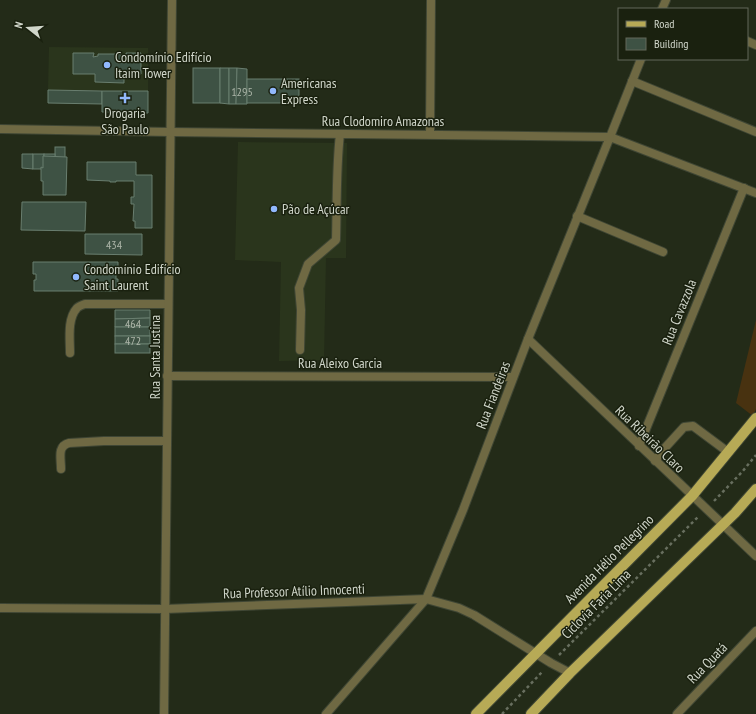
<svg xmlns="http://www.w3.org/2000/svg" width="756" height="714" viewBox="0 0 756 714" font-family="'PT Sans Narrow',sans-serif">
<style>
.built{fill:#2a351c}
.green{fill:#483210}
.building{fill:#3e5244;stroke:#697e6f}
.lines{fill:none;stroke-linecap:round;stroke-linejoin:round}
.service-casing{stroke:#3f4634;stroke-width:10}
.minor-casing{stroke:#3f4634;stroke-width:10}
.tertiary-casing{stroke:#3f4634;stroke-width:10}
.primary-casing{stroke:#3f4634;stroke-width:12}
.path{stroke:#686f5f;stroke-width:2.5;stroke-dasharray:3 3;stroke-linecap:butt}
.service{stroke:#6f6943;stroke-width:8}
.minor{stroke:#6f6943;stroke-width:8}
.tertiary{stroke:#6f6943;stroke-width:8}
.primary{stroke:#b7aa56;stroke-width:10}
.poi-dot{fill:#91b8fd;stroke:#1a210f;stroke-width:1.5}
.labels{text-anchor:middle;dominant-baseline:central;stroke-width:3;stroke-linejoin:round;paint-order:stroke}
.number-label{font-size:12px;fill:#acb5a8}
.poi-label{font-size:14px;fill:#d0d6ca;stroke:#1a210f;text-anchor:start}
.street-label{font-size:14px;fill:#d0d6ca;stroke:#1a210f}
</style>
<rect width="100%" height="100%" fill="#232b18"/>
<g class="built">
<polygon points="49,47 148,48 148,91 48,90"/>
<polygon points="238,142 347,143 346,258 326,258 324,360 279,361 281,262 235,260"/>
</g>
<polygon class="green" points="756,320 756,409 753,416 736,403"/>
<g class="building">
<polygon points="73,53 94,53 93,57 98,56 98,54 121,54 121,57 126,57 126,53 141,53 141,74 124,74 124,83 95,82 95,74 73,74"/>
<rect x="193" y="68" width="27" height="35"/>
<polygon points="220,68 229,68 229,104 220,103"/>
<polygon points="229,68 237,68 236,104 229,104"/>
<polygon points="237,68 247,69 247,104 236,104"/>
<rect x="247" y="79" width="52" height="24"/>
<polygon points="48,90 102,91 102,104 48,103"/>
<polygon points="102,91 148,91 148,113 102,112"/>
<rect x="55" y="147" width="10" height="22"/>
<polygon points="22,154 33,154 33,169 22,168"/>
<rect x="33" y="154" width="11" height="15"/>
<rect x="44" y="154" width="11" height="15"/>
<polygon points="43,156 67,157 66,195 43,195 43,181 41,181 41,167 43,168"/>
<polygon points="87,162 136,162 136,175 152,175 152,228 135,228 135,221 133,221 134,204 131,204 131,197 134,197 134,181 116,181 116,182 110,182 110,181 87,180"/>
<polygon points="22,202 86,202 85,231 21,230"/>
<polygon points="85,234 142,234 142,255 85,254"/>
<polygon points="33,262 118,262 118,274 116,274 116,279 118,279 118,291 34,291 34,280 36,280 36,274 33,274"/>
<polygon points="115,310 150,310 150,318 115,319"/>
<polygon points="150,318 150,327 115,327 115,319"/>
<rect x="115" y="327" width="35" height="9"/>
<rect x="115" y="336" width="35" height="8"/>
<rect x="115" y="344" width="35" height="9"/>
</g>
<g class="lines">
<g class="service-casing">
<g id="service">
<polyline points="577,216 663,252"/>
<path d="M300,350L301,310L299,288L308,264L336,240C337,205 336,169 340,134"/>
<polyline points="655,461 663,450 684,427 693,426 728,452"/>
</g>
</g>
<g class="minor-casing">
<g id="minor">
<polyline points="662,9 666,0"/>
<polyline points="747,41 756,45"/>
<polyline points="641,59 610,137 756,193"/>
<polyline points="632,81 756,132"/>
<polyline points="430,134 431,0"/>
<path d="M70,353C70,339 67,319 77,308C79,306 82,305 85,304H168"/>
<polyline points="167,376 513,377"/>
<polyline points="639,446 744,188"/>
<path d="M61,469C61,458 57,446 69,443L104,441H167"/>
<polyline points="0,608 165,609 426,599 459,608 474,615 551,663 570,673"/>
<polyline points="164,714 172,0"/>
<polyline points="677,714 756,631"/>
</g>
</g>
<g class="tertiary-casing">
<g id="tertiary">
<polyline points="0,129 170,132 610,137 528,339 463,510 426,599 326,714"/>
<polyline points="528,339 756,556"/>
</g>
</g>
<g class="primary-casing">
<g id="primary">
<polyline points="476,714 692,496 756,418"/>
<polyline points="531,714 570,673 735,513 756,489"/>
</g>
</g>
<g class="path">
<polyline points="714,501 742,472 756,455"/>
<polyline points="559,655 699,516"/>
<polyline points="502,714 543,671"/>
</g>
<use href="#service" class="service"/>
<use href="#minor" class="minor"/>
<use href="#tertiary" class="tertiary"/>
<use href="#primary" class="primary"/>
</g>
<g class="poi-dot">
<circle cx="107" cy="65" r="4"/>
<circle cx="273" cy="91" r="4"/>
<path d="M123 92h4v4h4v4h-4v4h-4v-4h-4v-4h4z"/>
<circle cx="274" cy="209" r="4"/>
<circle cx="76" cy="277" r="4"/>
</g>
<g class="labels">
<g class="number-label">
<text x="242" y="91">1295</text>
<text x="114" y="244">434</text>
<text x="133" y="323">464</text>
<text x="133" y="340">472</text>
</g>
<g class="poi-label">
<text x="115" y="57">Condomínio Edifício<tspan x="115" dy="16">Itaim Tower</tspan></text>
<text x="281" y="83">Americanas<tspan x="281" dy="16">Express</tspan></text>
<text x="125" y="113" text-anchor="middle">Drogaria<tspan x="125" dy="16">São Paulo</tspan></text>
<text x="282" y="209">Pão de Açúcar</text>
<text x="84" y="269">Condomínio Edifício<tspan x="84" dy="16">Saint Laurent</tspan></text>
</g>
<g class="street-label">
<text x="383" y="121">Rua Clodomiro Amazonas</text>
<text transform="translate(679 312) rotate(-68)">Rua Cavazzola</text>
<text transform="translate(155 357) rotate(-90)">Rua Santa Justina</text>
<text x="340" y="363">Rua Aleixo Garcia</text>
<text transform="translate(493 395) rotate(-69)">Rua Fiandeiras</text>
<text transform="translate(650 439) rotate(44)">Rua Ribeirão Claro</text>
<text transform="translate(609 559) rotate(-45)">Avenida Hélio Pellegrino</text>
<text transform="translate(294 591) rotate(-2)">Rua Professor Atílio Innocenti</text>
<text transform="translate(596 604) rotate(-45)">Ciclovia Faria Lima</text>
<text transform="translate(707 663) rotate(-46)">Rua Quatá</text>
</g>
</g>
<rect x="618" y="8" width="130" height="52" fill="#1a210f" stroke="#63695a"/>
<rect x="626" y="21" width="20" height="6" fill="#b7aa56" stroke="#63695a"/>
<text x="654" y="28" font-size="12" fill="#d0d6ca">Road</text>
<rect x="626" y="38" width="20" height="12" fill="#3e5244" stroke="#63695a"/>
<text x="654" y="48" font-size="12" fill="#d0d6ca">Building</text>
<g transform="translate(28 28) rotate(287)" stroke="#1a210f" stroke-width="3" paint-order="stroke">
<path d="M0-3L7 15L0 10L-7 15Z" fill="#d0d6ca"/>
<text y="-6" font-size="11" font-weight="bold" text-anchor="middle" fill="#d0d6ca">N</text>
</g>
</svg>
